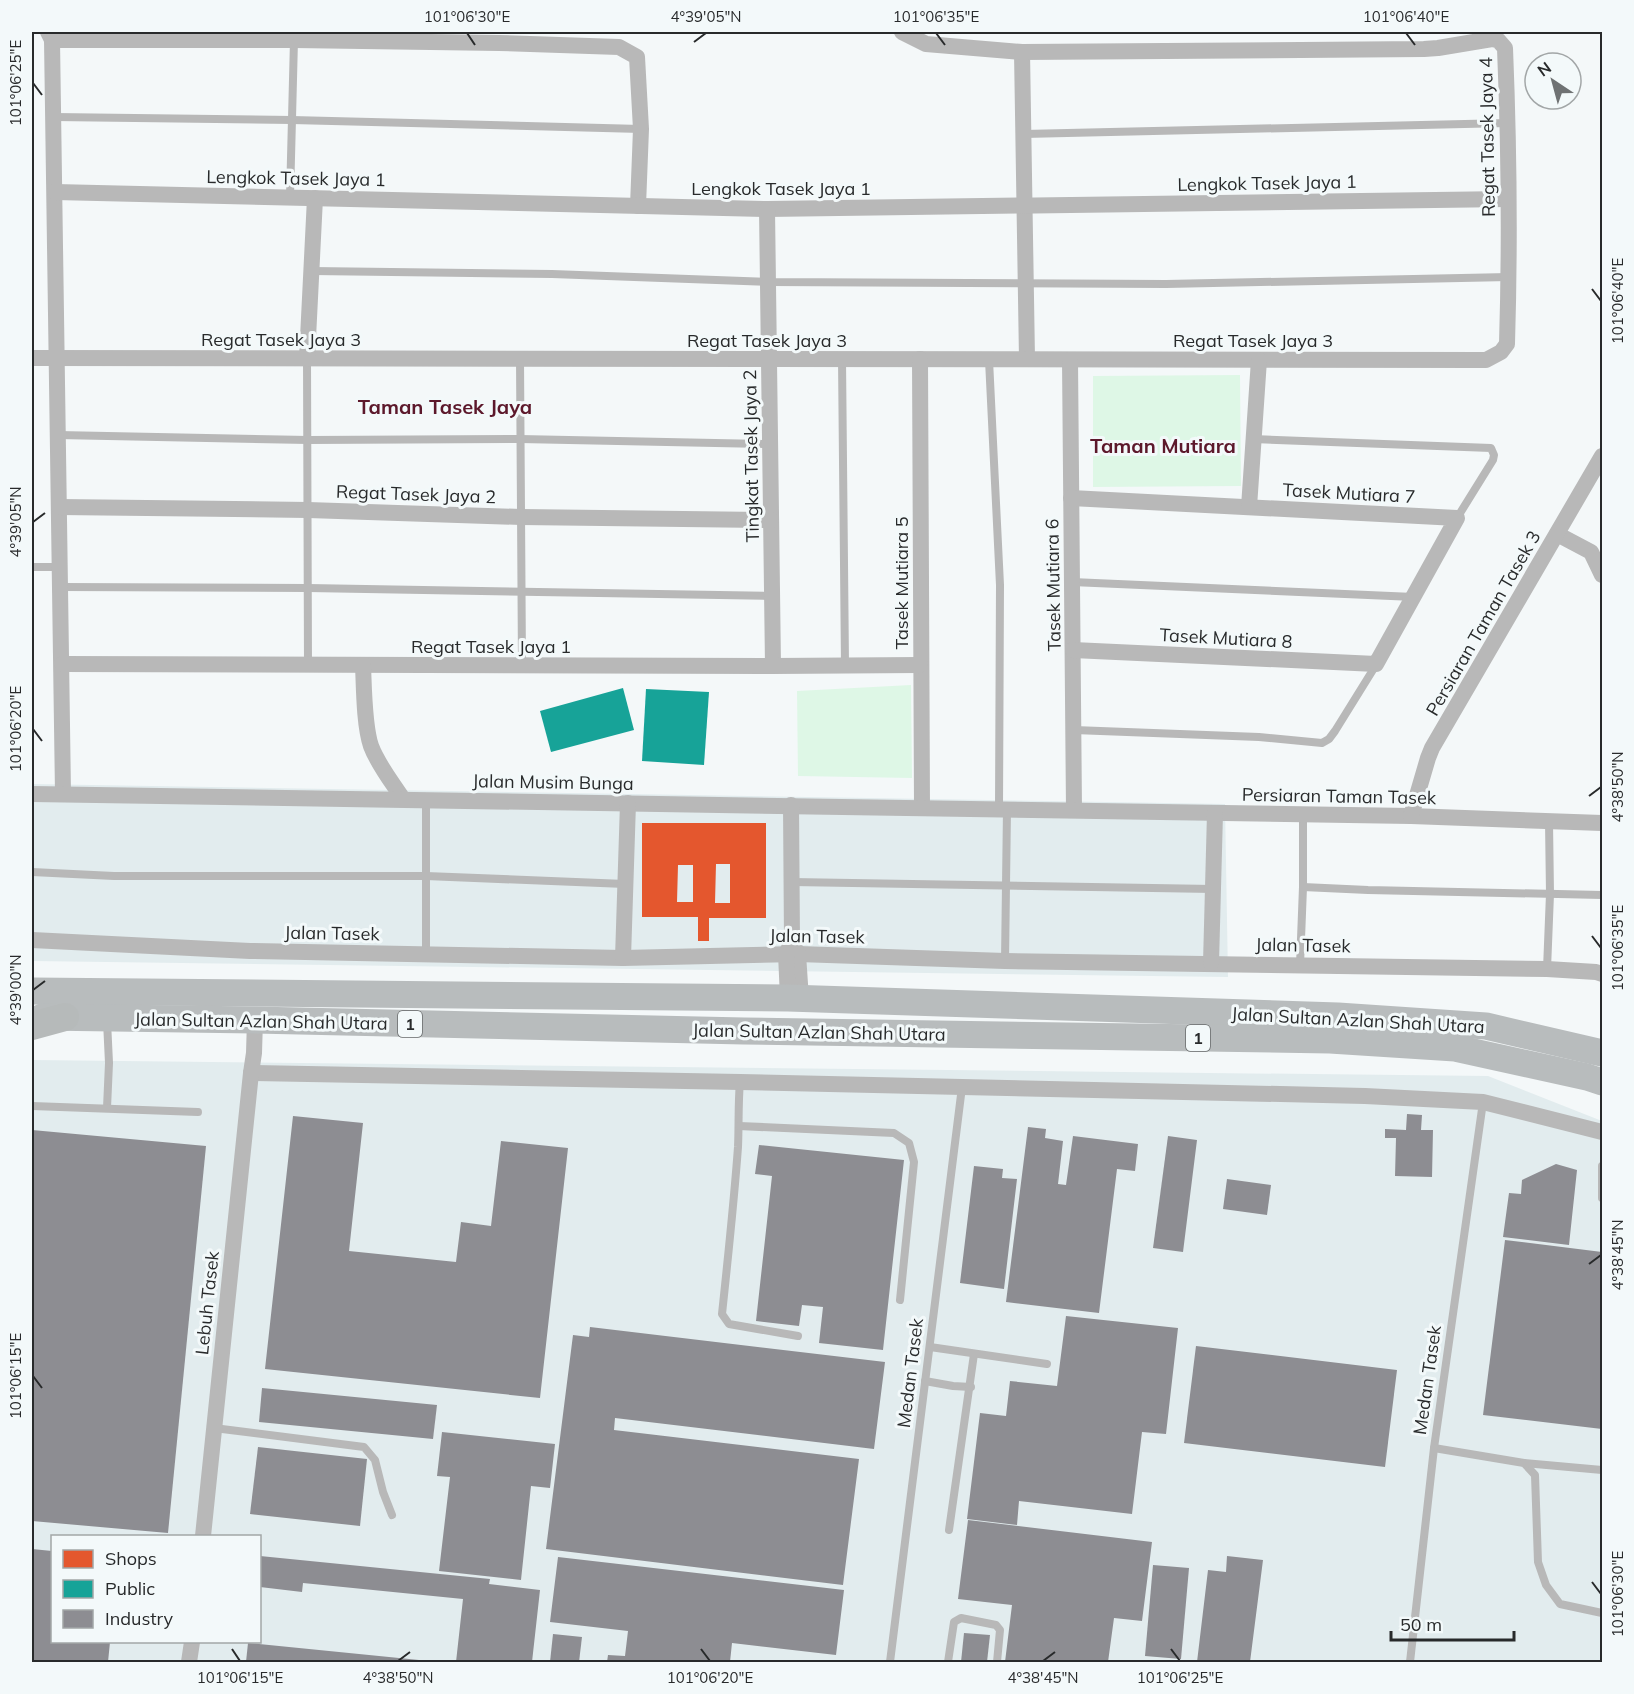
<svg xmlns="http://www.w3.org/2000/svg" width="1634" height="1694" viewBox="0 0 1634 1694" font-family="Mulish,sans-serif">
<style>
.built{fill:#e2ecee;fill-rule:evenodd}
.green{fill:#def7e6}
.shops{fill:#e4572e;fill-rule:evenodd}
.public{fill:#17a398}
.industry{fill:#8d8d92}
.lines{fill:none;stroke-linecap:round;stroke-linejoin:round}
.service{stroke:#b8b8b8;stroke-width:8}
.minor{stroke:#b8b8b8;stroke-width:16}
.primary{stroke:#b8bcbd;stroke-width:27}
.trunk{stroke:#b6baba;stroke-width:28}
.ticks{fill:none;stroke:#282a2b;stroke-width:2}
.labels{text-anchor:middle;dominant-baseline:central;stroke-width:6;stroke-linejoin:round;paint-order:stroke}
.shield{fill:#f3f9fa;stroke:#656869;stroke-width:1.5}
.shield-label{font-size:16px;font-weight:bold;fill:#282a2b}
.street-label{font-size:18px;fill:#282a2b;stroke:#f3f9fa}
.neighbourhood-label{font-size:20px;font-weight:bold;fill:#5c182b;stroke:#f3f9fa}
.neatline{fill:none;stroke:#282a2b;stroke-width:2}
.ticks-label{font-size:15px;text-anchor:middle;fill:#282a2b}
</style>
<rect width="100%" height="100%" fill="#f4f8f9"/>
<g class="built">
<polygon points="32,784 1225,804 1228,977 32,961"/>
<path d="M32,1060L1488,1076L1602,1121V1662H32ZM52,1536H260V1642H52Z"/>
</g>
<g class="green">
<polygon points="1240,375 1241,486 1093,487 1093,376"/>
<polygon points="911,685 912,778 798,776 797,691"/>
</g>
<path class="shops" d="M642,823H766V918H709V941H698V917H642ZM716,864H730V903H715ZM678,865H693V902H677Z"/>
<g class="public">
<polygon points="623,688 634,730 551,752 540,711"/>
<polygon points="646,689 709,692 704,765 642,761"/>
</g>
<g class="industry">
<polygon points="1407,1114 1422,1115 1421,1130 1433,1130 1432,1177 1395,1176 1396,1138 1385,1138 1385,1129 1406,1130"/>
<polygon points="293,1116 363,1123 349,1251 456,1262 461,1222 491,1226 501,1141 568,1148 540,1398 265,1369"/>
<polygon points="1028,1127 1046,1129 1045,1138 1063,1141 1058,1184 1066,1185 1073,1136 1138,1144 1135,1171 1117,1169 1099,1313 1006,1302"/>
<polygon points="32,1130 206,1146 168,1533 32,1521"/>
<polygon points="1168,1136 1197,1140 1183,1252 1153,1248"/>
<polygon points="759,1145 904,1160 883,1350 819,1343 823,1307 802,1305 799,1326 756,1321 772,1176 755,1174"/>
<polygon points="1556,1164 1577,1170 1569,1245 1503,1237 1509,1193 1521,1194 1522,1180"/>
<polygon points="974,1166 1003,1169 1002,1178 1017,1179 1004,1289 960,1283"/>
<polygon points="1227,1179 1271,1185 1267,1215 1223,1209"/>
<polygon points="1505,1240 1602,1252 1602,1429 1483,1415"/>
<polygon points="1066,1316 1178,1328 1166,1434 1142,1432 1132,1514 1019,1501 1017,1525 967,1519 980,1413 1006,1416 1010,1381 1057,1386"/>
<polygon points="590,1327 885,1362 874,1449 615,1418 614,1430 859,1459 843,1585 546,1549 573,1335 589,1337"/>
<polygon points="1196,1346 1397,1370 1385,1467 1184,1443"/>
<polygon points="262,1388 437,1405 433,1439 259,1422"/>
<polygon points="442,1432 555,1444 550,1488 531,1486 521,1580 439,1571 450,1477 437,1476"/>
<polygon points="258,1447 367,1459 360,1526 250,1514"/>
<polygon points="968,1520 1152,1542 1142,1621 1114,1618 1108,1662 1005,1662 1012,1605 958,1599"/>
<polygon points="32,1549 52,1551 52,1642 110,1642 108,1662 32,1662"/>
<polygon points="260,1556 490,1579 489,1584 540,1590 532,1662 456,1662 463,1599 303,1583 302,1592 260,1587"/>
<polygon points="1227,1556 1263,1560 1250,1662 1197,1662 1208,1570 1226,1572"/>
<polygon points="558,1557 844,1590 836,1655 732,1643 730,1662 607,1662 608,1655 625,1656 628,1631 550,1622"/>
<polygon points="1153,1565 1189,1568 1181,1659 1145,1656"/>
<polygon points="964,1633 990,1635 987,1662 961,1662"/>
<polygon points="553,1634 582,1637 579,1662 550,1662"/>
<polygon points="248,1643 429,1661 428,1662 246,1662"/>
</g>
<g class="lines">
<g class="service">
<polyline points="54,117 292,120 641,129"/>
<polyline points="1024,134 1508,123"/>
<polyline points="290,197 294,40"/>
<polyline points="312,271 552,274 768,282 1166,284 1509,277"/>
<polyline points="307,358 308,665"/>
<polyline points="520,359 522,665"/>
<polyline points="842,359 845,665"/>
<polyline points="989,360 1000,585 999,809"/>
<polyline points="58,435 308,440 520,439 770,444"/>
<polyline points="1253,439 1491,448 1494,455 1493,460 1457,518"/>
<polyline points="32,567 60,567"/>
<polyline points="1072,582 1414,597"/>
<polyline points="61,587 308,588 772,596"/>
<polyline points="1074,730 1259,737 1322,743 1329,739 1335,731 1376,665"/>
<polyline points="32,872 114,876 426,876 625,884"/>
<polyline points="792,882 1213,889"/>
<polyline points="1303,887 1368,890 1602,895"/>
<polyline points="426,954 426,799"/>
<polyline points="1005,961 1007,809"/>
<polyline points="1300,965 1303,887 1303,814"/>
<polyline points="1547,969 1550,894 1549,822"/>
<polyline points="107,1021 109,1063 107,1108"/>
<path d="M740,1082C738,1103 739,1125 738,1147C734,1202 728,1258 722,1314L729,1324L798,1336"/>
<polyline points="32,1106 198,1112"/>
<polyline points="739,1126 894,1133 909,1143 914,1162 900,1300"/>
<polyline points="1602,1166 1602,1198"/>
<polyline points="930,1347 1047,1364"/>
<polyline points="925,1381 953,1386 971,1387"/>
<polyline points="214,1428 364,1447 375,1460 383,1492 392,1515"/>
<polyline points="1434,1448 1524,1463 1535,1475 1538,1562 1546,1585 1560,1604 1602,1613"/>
<polyline points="1524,1463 1602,1470"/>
<polyline points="949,1530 974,1354"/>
<polyline points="890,1662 962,1087"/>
<polyline points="948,1662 954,1622 961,1618 996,1625 1000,1630 997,1662"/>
<polyline points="1410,1662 1434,1448 1483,1102"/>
</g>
<g class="minor">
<polyline points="48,32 52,40 63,794"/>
<polyline points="52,40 294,40 499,43 619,47 637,57 641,129 638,206"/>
<polyline points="1022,52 1027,359"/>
<polyline points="55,192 767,209 1508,199"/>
<polyline points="767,209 773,666"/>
<path d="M32,358L1486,360L1501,352L1507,344C1510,245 1509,146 1505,48L1498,40L1492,39L1438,48L1424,49L1022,52L926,44L902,32"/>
<polyline points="307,358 315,198"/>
<polyline points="920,359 922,807"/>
<polyline points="1070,360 1074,810"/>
<polyline points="1071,498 1457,518 1376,664 1073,650"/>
<polyline points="59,507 308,510 521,517 771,520"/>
<polyline points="1249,507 1259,360"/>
<polyline points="1557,534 1591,552 1602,575"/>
<polyline points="62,664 773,666 920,665"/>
<path d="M363,665C364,687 364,726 371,746C378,765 392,782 403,799"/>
<polyline points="32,794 1411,816 1602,823"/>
<polyline points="1411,816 1428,758 1432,748 1602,456"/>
<polyline points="32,940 250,951 623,958 798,954 1005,961 1547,969 1596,972 1602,974"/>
<polyline points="794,946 798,954 801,999"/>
<polyline points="623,958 628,803"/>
<polyline points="1211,963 1215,813"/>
<polyline points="788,998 786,954 792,942 791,805"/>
<polyline points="251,1073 740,1082 1365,1096 1483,1102 1602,1132"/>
<polyline points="203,1536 251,1073 254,1053 255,1020"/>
<polyline points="189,1662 192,1642"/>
</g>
<g class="primary">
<polyline points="32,991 788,998 1338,1016 1486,1026 1602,1053"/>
<polyline points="42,1017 255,1020 744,1031 1330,1040 1455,1048 1587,1077 1602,1082"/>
</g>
<polyline class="trunk" points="32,1026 65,1017"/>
</g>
<path class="ticks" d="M467,33L475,45M936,33L945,45M1406,33L1415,45M694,42L706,33M33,83L42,95M1592,289L1601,301M33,522L45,513M33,729L42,741M1589,796L1601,787M1592,936L1601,948M33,990L45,981M1589,1264L1601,1255M33,1376L42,1388M1592,1582L1601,1594M232,1649L240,1661M701,1649L710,1661M1171,1649L1180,1661M398,1661L410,1652M1043,1661L1055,1652"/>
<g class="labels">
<g class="shield">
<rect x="398" y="1011" width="24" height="26" rx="4.5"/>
<rect x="1186" y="1025" width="24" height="26" rx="4.5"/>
</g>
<g class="shield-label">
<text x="410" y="1024">1</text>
<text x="1198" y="1038">1</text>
</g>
<g class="street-label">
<text transform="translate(1487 137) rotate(-91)">Regat Tasek Jaya 4</text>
<text transform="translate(296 178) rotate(1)">Lengkok Tasek Jaya 1</text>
<text transform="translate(1267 183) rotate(-1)">Lengkok Tasek Jaya 1</text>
<text x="781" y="188">Lengkok Tasek Jaya 1</text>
<text x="281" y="339">Regat Tasek Jaya 3</text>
<text x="767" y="340">Regat Tasek Jaya 3</text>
<text x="1253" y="340">Regat Tasek Jaya 3</text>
<text transform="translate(751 456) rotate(-91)">Tingkat Tasek Jaya 2</text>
<text transform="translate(1349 493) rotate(3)">Tasek Mutiara 7</text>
<text transform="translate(416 494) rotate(2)">Regat Tasek Jaya 2</text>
<text transform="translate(901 583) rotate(-90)">Tasek Mutiara 5</text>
<text transform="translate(1053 585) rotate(-91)">Tasek Mutiara 6</text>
<text transform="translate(1483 623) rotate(-60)">Persiaran Taman Tasek 3</text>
<text transform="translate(1226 638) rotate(3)">Tasek Mutiara 8</text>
<text x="491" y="646">Regat Tasek Jaya 1</text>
<text transform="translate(553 782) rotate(1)">Jalan Musim Bunga</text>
<text transform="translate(1339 796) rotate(1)">Persiaran Taman Tasek</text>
<text transform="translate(332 933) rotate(1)">Jalan Tasek</text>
<text transform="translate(817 936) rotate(1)">Jalan Tasek</text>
<text transform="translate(1303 945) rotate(1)">Jalan Tasek</text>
<text transform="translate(1358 1020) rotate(3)">Jalan Sultan Azlan Shah Utara</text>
<text transform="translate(261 1021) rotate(1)">Jalan Sultan Azlan Shah Utara</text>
<text transform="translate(819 1032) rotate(1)">Jalan Sultan Azlan Shah Utara</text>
<text transform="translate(207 1303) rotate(-84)">Lebuh Tasek</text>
<text transform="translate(910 1373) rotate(-83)">Medan Tasek</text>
<text transform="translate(1427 1380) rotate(-82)">Medan Tasek</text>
</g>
<g class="neighbourhood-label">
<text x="445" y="406">Taman Tasek Jaya</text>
<text x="1163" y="445">Taman Mutiara</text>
</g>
</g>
<rect width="1634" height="1694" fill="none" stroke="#f3f9fa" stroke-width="66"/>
<rect x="51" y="1535" width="210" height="108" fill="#f3f9fa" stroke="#a2a6a7" stroke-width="1.5"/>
<rect x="63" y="1550" width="30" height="18" fill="#e4572e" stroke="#a2a6a7" stroke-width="1.5"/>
<text x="105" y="1565" font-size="18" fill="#282a2b">Shops</text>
<rect x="63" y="1580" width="30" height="18" fill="#17a398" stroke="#a2a6a7" stroke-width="1.5"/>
<text x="105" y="1595" font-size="18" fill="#282a2b">Public</text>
<rect x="63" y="1610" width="30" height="18" fill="#8d8d92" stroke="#a2a6a7" stroke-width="1.5"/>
<text x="105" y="1625" font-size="18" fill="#282a2b">Industry</text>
<g transform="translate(1553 81) rotate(324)"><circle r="28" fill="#f3f9fa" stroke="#a2a6a7" stroke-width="1.5"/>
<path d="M0-4.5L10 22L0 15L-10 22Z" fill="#6f7273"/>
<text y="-9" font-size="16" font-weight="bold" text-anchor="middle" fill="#282a2b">N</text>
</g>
<path d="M1391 1631v9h123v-9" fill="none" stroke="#282a2b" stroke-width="3"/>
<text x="1400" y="1631" font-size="18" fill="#282a2b" stroke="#f3f9fa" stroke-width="4.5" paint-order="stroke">50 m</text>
<rect x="33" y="33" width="1568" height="1628" class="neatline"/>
<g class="ticks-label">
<text x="467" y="22">101°06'30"E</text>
<text x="706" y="22">4°39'05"N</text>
<text x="936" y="22">101°06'35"E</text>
<text x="1406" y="22">101°06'40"E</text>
<text transform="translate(16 83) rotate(-90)" y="5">101°06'25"E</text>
<text transform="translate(1618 301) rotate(-90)" y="5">101°06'40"E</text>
<text transform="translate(16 522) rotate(-90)" y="5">4°39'05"N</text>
<text transform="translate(16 729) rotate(-90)" y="5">101°06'20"E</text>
<text transform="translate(1618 787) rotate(-90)" y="5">4°38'50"N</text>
<text transform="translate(1618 948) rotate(-90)" y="5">101°06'35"E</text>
<text transform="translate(16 990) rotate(-90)" y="5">4°39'00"N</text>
<text transform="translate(1618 1255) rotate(-90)" y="5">4°38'45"N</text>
<text transform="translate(16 1376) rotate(-90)" y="5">101°06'15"E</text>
<text transform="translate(1618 1594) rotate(-90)" y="5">101°06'30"E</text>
<text x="240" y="1683">101°06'15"E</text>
<text x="398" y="1683">4°38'50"N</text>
<text x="710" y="1683">101°06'20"E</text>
<text x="1043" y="1683">4°38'45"N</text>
<text x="1180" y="1683">101°06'25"E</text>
</g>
</svg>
